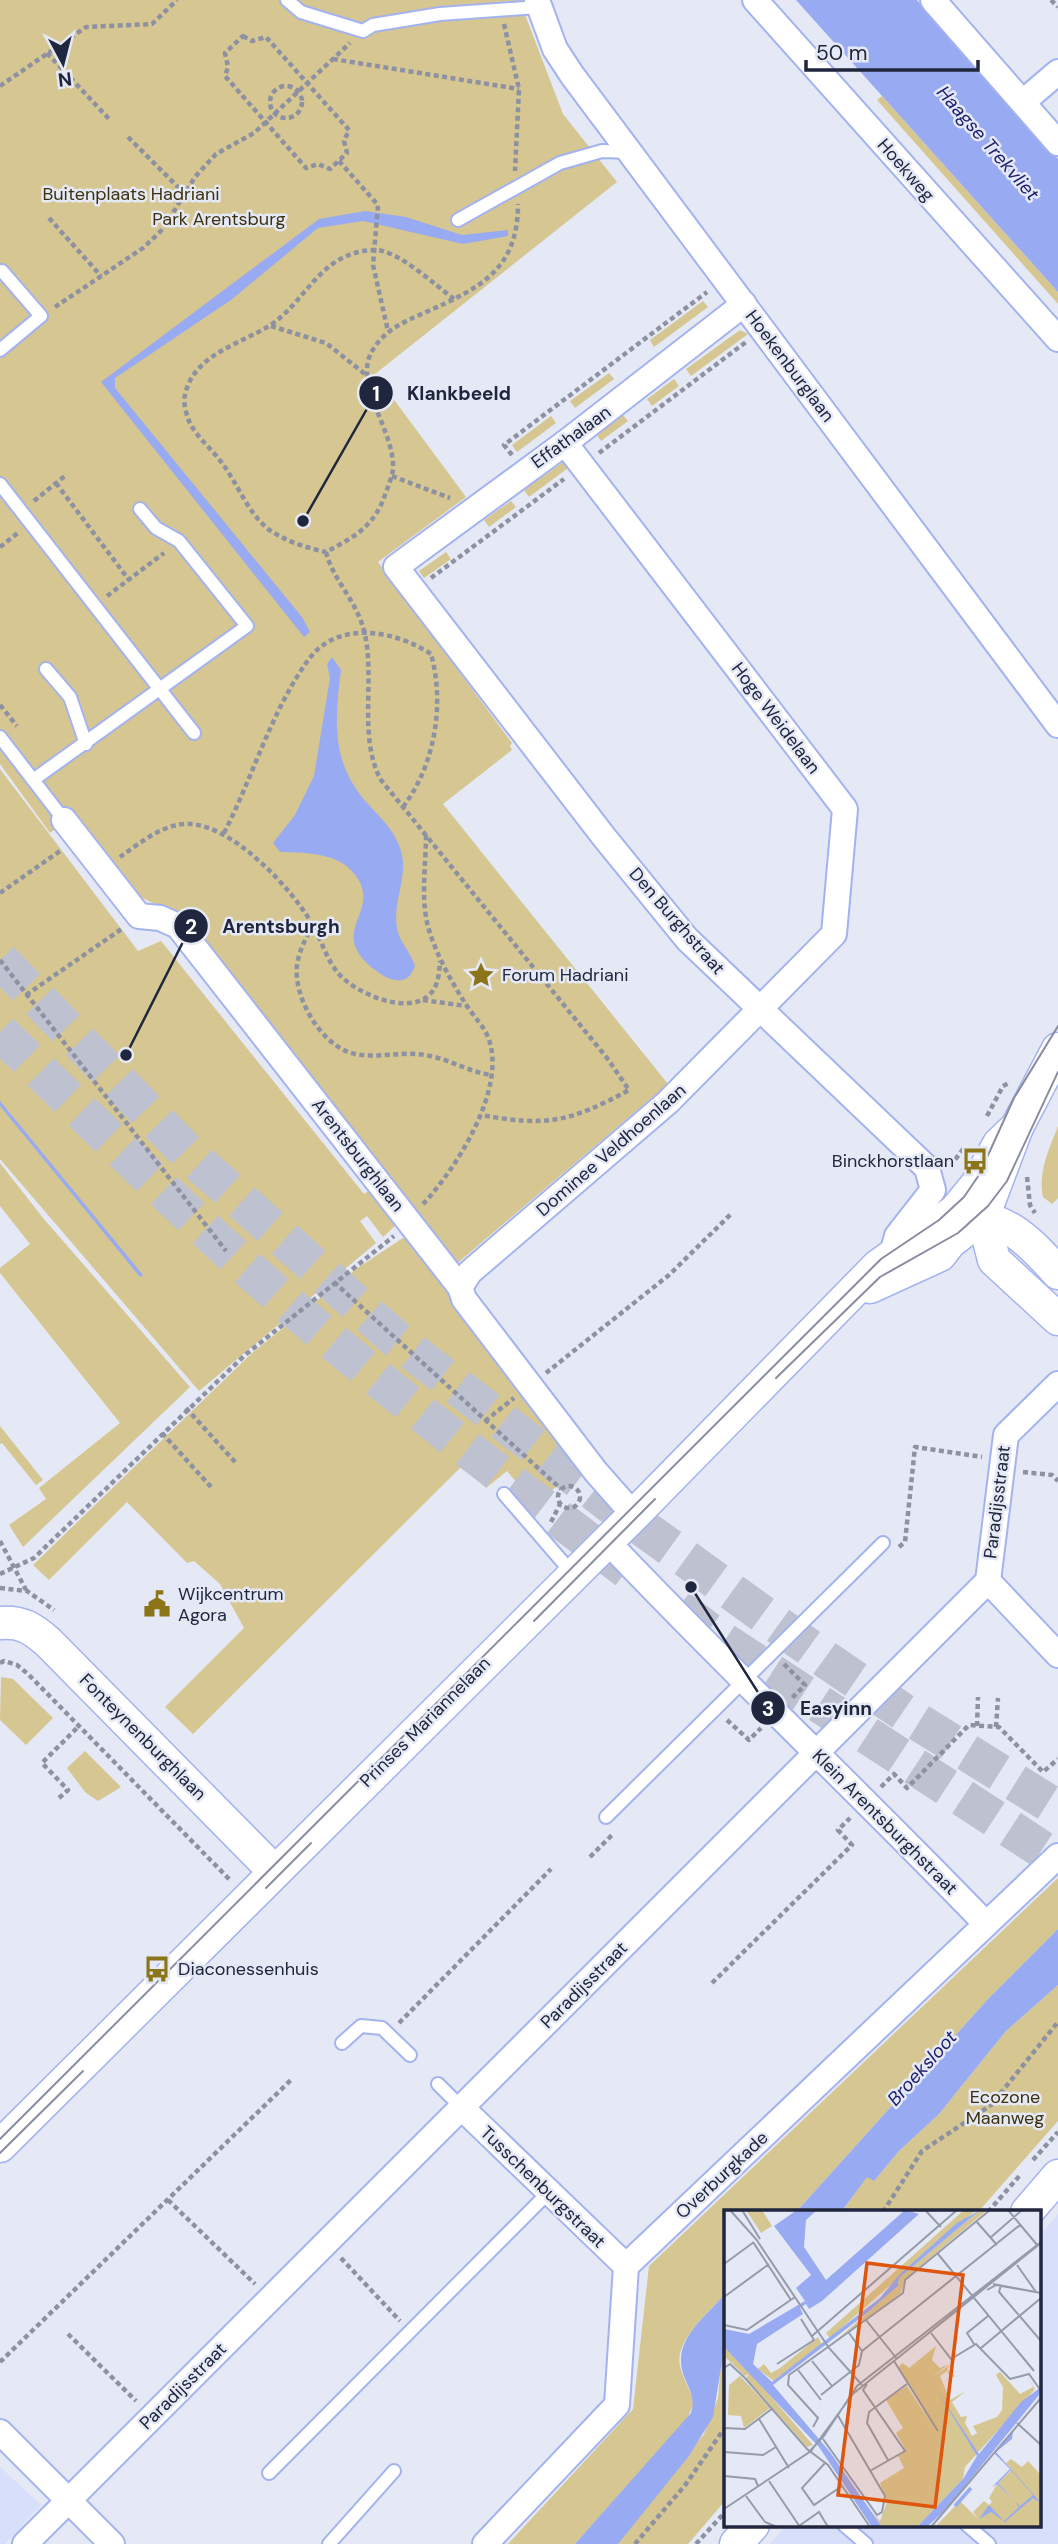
<svg xmlns="http://www.w3.org/2000/svg" width="1058" height="2544" viewBox="0 0 1058 2544" font-family="'DM Sans',sans-serif">
<style>
.built{fill:#d7dffb}
.green{fill:#d6c691}
.water{fill:#98aaf2}
.lines{fill:none;stroke-linecap:round;stroke-linejoin:round}
.primary-tunnel{stroke:#bec2d0;stroke-width:38;stroke-dasharray:38 19;stroke-linecap:butt}
.service-casing{stroke:#a4b3ef;stroke-width:16}
.minor-casing{stroke:#a4b3ef;stroke-width:28}
.tertiary-casing{stroke:#a4b3ef;stroke-width:35}
.path{stroke:#8d91a2;stroke-width:4.5;stroke-dasharray:5 3.5;stroke-linecap:butt}
.service{stroke:#fff;stroke-width:12}
.minor{stroke:#fff;stroke-width:24}
.tertiary{stroke:#fff;stroke-width:32}
.tram{stroke:#898d9f;stroke-width:2}
.labels{text-anchor:middle;dominant-baseline:central;stroke-width:5;stroke-linejoin:round;paint-order:stroke}
.street-label{font-size:18px;fill:#20263d;stroke:#e5e9f5}
.park-label{font-size:18px;fill:#3c310c;stroke:#e5e9f5}
.poi-label{font-size:18px;fill:#20263d;stroke:#e5e9f5;text-anchor:start}
.water-label{font-size:19px;font-style:italic;fill:#1c1e6f;stroke:#e5e9f5}
.inset-river{fill:none;stroke:#98aaf2;stroke-width:3.5}
.inset-road{fill:none;stroke:#969bab;stroke-width:2}
.view{fill:#de560e;fill-opacity:0.15;stroke:#de560e;stroke-width:3.5}
.inset-edge{fill:none;stroke:#20263d;stroke-width:3.5}
.leader{fill:none;stroke:#20263d;stroke-width:2.5}
.callout-dot{fill:#20263d;stroke:#e5e9f5;stroke-width:2.5}
.mark-label{font-size:21px;text-anchor:middle;font-weight:bold;fill:#fff}
.callout-label{font-size:19px;text-anchor:middle;font-weight:bold;fill:#20263d;stroke:#e5e9f5;stroke-width:5;stroke-linejoin:round;paint-order:stroke}
</style>
<rect width="100%" height="100%" fill="#e5e9f5"/>
<g class="built">
<polygon points="1058,2214 1058,2544 770,2544 787,2525 1039,2525 1039,2236"/>
<polygon points="0,2467 41,2505 5,2544 0,2544"/>
</g>
<g class="green">
<polygon points="0,0 522,0 521,4 563,114 617,182 375,374 466,497 378,562 512,743 510,746 512,750 443,804 668,1084 454,1266 161,907 130,892 57,828 50,833 0,764"/>
<polygon points="882,96 1058,292 1058,304 877,100"/>
<polygon points="703,301 708,307 654,347 650,340"/>
<polygon points="740,330 748,334 691,376 686,369"/>
<polygon points="609,373 614,379 575,408 570,401"/>
<polygon points="674,379 679,386 652,406 647,399"/>
<polygon points="623,415 628,421 601,441 596,434"/>
<polygon points="551,416 556,423 517,452 512,445"/>
<polygon points="563,462 568,468 529,497 524,490"/>
<polygon points="511,501 516,507 489,527 484,520"/>
<polygon points="446,552 451,559 424,578 419,571"/>
<polygon points="0,769 138,951 161,941 364,1194 373,1188 397,1219 396,1225 383,1237 367,1216 360,1221 376,1243 199,1391 0,1159"/>
<path d="M1058,1126V1198L1052,1204L1043,1197C1038,1171 1049,1150 1058,1126Z"/>
<polygon points="0,1163 43,1218 190,1387 23,1547 9,1525 46,1499 39,1488 120,1423 0,1273 0,1268 30,1244 0,1206"/>
<polygon points="409,1234 441,1277 438,1280 580,1465 529,1511 523,1503 522,1489 507,1471 486,1488 464,1464 193,1734 165,1707 244,1628 220,1584 194,1561 187,1563 127,1502 49,1580 33,1565 252,1353 356,1269"/>
<polygon points="0,1426 43,1480 36,1485 2,1443 0,1444"/>
<polygon points="1,1677 13,1679 53,1718 26,1745 0,1720"/>
<polygon points="85,1751 121,1787 98,1801 85,1792 67,1768"/>
<path d="M1058,1878V1929L989,1998L797,2211L726,2212L725,2294C710,2312 674,2340 680,2366C683,2379 691,2390 694,2403L687,2419L575,2544H508L633,2409L649,2266Z"/>
<polygon points="1058,1985 1058,2121 979,2211 842,2212 867,2176 874,2181 899,2151 939,2114 1006,2031"/>
<polygon points="725,2343 725,2501 688,2544 618,2544 704,2434 718,2398 722,2351"/>
</g>
<g class="water">
<polygon points="796,0 917,0 1058,159 1058,292"/>
<polygon points="365,211 406,217 462,235 508,230 508,236 463,244 363,221 318,228 231,300 115,378 115,388 302,617 310,632 304,637 101,382 319,219"/>
<path d="M332,657L341,670C335,717 331,758 362,797C376,814 393,827 400,848C410,874 392,901 397,928C399,942 411,952 415,966C411,976 406,982 395,980C386,979 378,972 371,967C329,931 379,913 358,879C342,852 307,853 280,852L273,843L295,815L314,776L330,678L327,664Z"/>
<polygon points="0,1101 143,1275 140,1277 0,1106"/>
<polygon points="1058,1929 1058,1985 1006,2031 939,2114 899,2151 874,2181 867,2177 842,2211 797,2211 989,1998"/>
<path d="M725,2294V2343L713,2417L689,2456L618,2544H575L691,2413C695,2401 691,2392 686,2381C668,2343 702,2321 725,2294Z"/>
</g>
<g class="lines">
<g class="primary-tunnel">
<polyline points="0,960 191,1156 397,1340 607,1502 825,1659 912,1718 1058,1809"/>
<path d="M0,1032C110,1139 219,1248 338,1346C432,1424 530,1497 627,1570"/>
<polyline points="678,1608 714,1635 1058,1860"/>
</g>
<g class="service-casing">
<g id="service">
<polyline points="287,0 301,12 363,31 373,25 440,14 538,7"/>
<polyline points="458,220 560,163 602,151 630,152"/>
<polyline points="0,350 41,316 2,271"/>
<polyline points="0,484 194,733"/>
<polyline points="46,669 70,697 86,744"/>
<polyline points="0,737 64,820"/>
<polyline points="33,780 247,626 179,541 156,528 140,509"/>
<polyline points="504,1494 573,1574"/>
<polyline points="606,1817 883,1543"/>
<polyline points="342,2043 361,2026 382,2028 410,2055"/>
<polyline points="438,2084 461,2107"/>
<polyline points="269,2473 549,2192"/>
<polyline points="844,2525 866,2544"/>
<polyline points="967,2525 989,2544"/>
<polyline points="329,2544 394,2471"/>
</g>
</g>
<g class="minor-casing">
<g id="minor">
<polyline points="537,0 555,49 572,75 1058,725"/>
<polyline points="755,0 1058,339"/>
<polyline points="933,0 1058,143"/>
<polyline points="1023,102 1058,72"/>
<polyline points="744,304 565,443 396,567 604,837 687,939 927,1168 933,1190 897,1236 892,1254"/>
<polyline points="64,820 139,916 160,918 178,926 460,1287 464,1299 596,1472 634,1515"/>
<polyline points="460,1287 470,1272 668,1102 834,934 845,809 565,443"/>
<path d="M607,1541C731,1672 862,1795 986,1924"/>
<polyline points="988,1581 1058,1655"/>
<polyline points="461,2107 626,2266"/>
<polyline points="0,2432 112,2544"/>
<polyline points="25,2544 988,1581 1006,1435 1058,1384"/>
<polyline points="485,2544 617,2405 626,2266 1058,1856"/>
</g>
</g>
<g class="tertiary-casing">
<g id="tertiary">
<path d="M964,1217C1006,1215 1032,1244 1058,1273"/>
<polyline points="983,1217 994,1260 1058,1319"/>
<polyline points="870,1287 940,1255 950,1242 983,1217 1017,1127 1058,1049"/>
<path d="M0,1623C21,1621 32,1628 48,1642L275,1872"/>
<polyline points="0,2146 634,1515 878,1266 955,1211 977,1184 999,1144 1017,1127"/>
<polyline points="1027,2212 1058,2176"/>
<polyline points="736,2544 753,2525"/>
</g>
</g>
<g class="path">
<polyline points="1051,0 1058,7"/>
<polyline points="504,24 519,89 515,171"/>
<polygon points="243,36 252,41 266,37 349,130 344,141 347,153 330,169 318,164 306,168 225,76 228,67 225,53"/>
<polyline points="47,53 111,121"/>
<polyline points="333,59 519,89"/>
<circle cx="286" cy="102" r="16"/>
<polyline points="0,86 86,27 152,24 177,0"/>
<polyline points="128,137 185,194"/>
<polyline points="339,161 378,205 373,265 388,331"/>
<polyline points="49,218 101,276"/>
<path d="M454,299C435,285 397,249 374,250C319,252 307,302 269,326C240,344 193,355 185,395C183,403 186,413 189,421C196,437 212,449 222,463C238,484 249,516 271,531C288,542 307,548 326,552C339,545 355,537 366,526C375,517 381,507 385,495C388,486 392,478 393,469C395,429 350,382 374,348C386,329 406,321 426,312C480,288 518,270 518,204"/>
<polyline points="55,307 143,248 163,229 195,177 216,154 254,133 350,43"/>
<polyline points="271,326 326,343 365,374"/>
<polyline points="599,453 746,342"/>
<polyline points="512,455 504,445 707,292"/>
<polyline points="392,476 450,498"/>
<polyline points="56,483 129,580"/>
<polyline points="34,501 66,475"/>
<polyline points="0,547 19,532"/>
<path d="M326,552C333,581 358,601 365,635C375,681 358,738 381,780L607,1058L629,1090C570,1122 547,1127 481,1115"/>
<polyline points="431,578 564,479"/>
<polyline points="107,596 164,553"/>
<polyline points="0,705 17,726"/>
<path d="M403,807C435,765 445,704 431,654"/>
<path d="M224,833C253,777 271,711 309,659C339,619 396,631 431,654"/>
<path d="M120,857C140,843 165,822 191,824C234,827 290,887 311,922C321,938 326,959 338,973C355,993 407,1016 429,995C439,986 439,973 440,961"/>
<polyline points="0,893 60,851"/>
<path d="M313,925C306,938 299,951 297,965C293,998 322,1047 355,1054C379,1059 404,1050 430,1056C451,1060 469,1072 491,1075"/>
<polyline points="0,960 226,1251"/>
<polyline points="26,995 123,928"/>
<polyline points="423,1000 466,1006"/>
<polyline points="987,1116 1003,1086 1009,1083"/>
<polyline points="950,1166 964,1148"/>
<polyline points="1027,1177 1030,1205 1035,1213"/>
<path d="M423,1204C457,1168 508,1087 488,1037C483,1025 474,1017 467,1006C452,983 437,956 429,930C420,901 426,865 426,835"/>
<polyline points="334,1282 561,1489"/>
<polyline points="546,1373 669,1275 731,1214"/>
<polyline points="186,1408 236,1463"/>
<polyline points="485,1421 514,1398"/>
<polyline points="162,1433 211,1487"/>
<polyline points="1023,1472 1052,1475 1058,1481"/>
<circle cx="569" cy="1497" r="11"/>
<polyline points="551,1522 560,1504"/>
<polyline points="0,1541 26,1590"/>
<polyline points="899,1547 905,1542 915,1447 982,1457"/>
<polyline points="0,1574 34,1558 245,1355 394,1236"/>
<polyline points="0,1588 27,1591 54,1610"/>
<polyline points="0,1663 4,1661 17,1665 28,1674 230,1880"/>
<polyline points="784,1664 805,1685 792,1698"/>
<polyline points="727,1720 749,1740 761,1728"/>
<polyline points="977,1726 978,1697"/>
<polyline points="996,1727 998,1698"/>
<polyline points="881,1787 894,1774 907,1788 969,1725 999,1727 1043,1772 1058,1759"/>
<polyline points="59,1798 68,1790 42,1763 79,1726"/>
<polyline points="590,1857 614,1833"/>
<polyline points="712,1983 852,1845 838,1830 850,1818"/>
<polyline points="399,2023 551,1869"/>
<polyline points="1033,2160 1058,2132"/>
<polyline points="168,2200 255,2284"/>
<polyline points="883,2212 922,2151 991,2105 1058,2022"/>
<polyline points="988,2212 1021,2174"/>
<polyline points="341,2258 400,2321"/>
<polyline points="68,2334 136,2401"/>
<polyline points="0,2362 292,2079"/>
<polyline points="635,2544 686,2484 726,2426"/>
<polyline points="696,2544 726,2511"/>
</g>
<use href="#service" class="service"/>
<use href="#minor" class="minor"/>
<use href="#tertiary" class="tertiary"/>
<g class="tram">
<polyline points="776,1378 880,1277 958,1233 988,1206 1007,1181 1058,1072"/>
<polyline points="534,1621 655,1499"/>
<polyline points="266,1888 311,1843"/>
<polyline points="0,2139 881,1259 939,1220 964,1197 979,1175 1014,1098 1058,1026"/>
<polyline points="0,2153 83,2071"/>
</g>
</g>
<defs>
<g id="sight-bare" transform="scale(2.1)"><path d="M0-6L1.8-2.2L6-1.7L2.9 1.2L3.7 5.4L0 3.3L-3.7 5.4L-2.9 1.2L-6-1.7L-1.8-2.2Z" fill="#8c7418" stroke="#e5e9f5" stroke-width="2.5" paint-order="stroke"/></g>
<g id="bus-bare" transform="scale(2.1)"><path d="M-5-6H5V4H4V6H2V4H-2V6H-4V4H-5ZM-3.5-4V0h7V-4ZM-3.5 1.2v1.5H-2V1.2ZM2 1.2v1.5H3.5V1.2Z" fill="#8c7418" stroke="#e5e9f5" stroke-width="2.5" paint-order="stroke"/></g>
<g id="civic-bare" transform="scale(2.1)"><path d="M-.6-6.5H3V-4.5H.6V-3L4-1V1h2V6H-6V1h2V-1L-.6-3ZM-1.2 2.5V6h2.4V2.5Z" fill="#8c7418" stroke="#e5e9f5" stroke-width="2.5" paint-order="stroke"/></g>
</defs>
<g fill-rule="evenodd">
<use href="#sight-bare" x="481" y="975"/>
<use href="#bus-bare" x="975" y="1161"/>
<use href="#civic-bare" x="157" y="1604"/>
<use href="#bus-bare" x="157" y="1969"/>
</g>
<g class="labels">
<g class="street-label">
<text transform="translate(906 170) rotate(49)">Hoekweg</text>
<text transform="translate(790 366) rotate(53)">Hoekenburglaan</text>
<text transform="translate(571 437) rotate(-36)">Effathalaan</text>
<text transform="translate(776 718) rotate(53)">Hoge Weidelaan</text>
<text transform="translate(677 921) rotate(49)">Den Burghstraat</text>
<text transform="translate(611 1150) rotate(-41)">Dominee Veldhoenlaan</text>
<text transform="translate(358 1155) rotate(52)">Arentsburghlaan</text>
<text transform="translate(997 1502) rotate(-83)">Paradijsstraat</text>
<text transform="translate(425 1722) rotate(-45)">Prinses Mariannelaan</text>
<text transform="translate(143 1737) rotate(45)">Fonteynenburghlaan</text>
<text transform="translate(885 1822) rotate(45)">Klein Arentsburghstraat</text>
<text transform="translate(584 1985) rotate(-45)">Paradijsstraat</text>
<text transform="translate(722 2175) rotate(-43)">Overburgkade</text>
<text transform="translate(543 2187) rotate(44)">Tusschenburgstraat</text>
<text transform="translate(183 2386) rotate(-45)">Paradijsstraat</text>
</g>
<g class="park-label">
<text x="131" y="194">Buitenplaats Hadriani</text>
<text x="219" y="219">Park Arentsburg</text>
<text x="1005" y="2097">Ecozone<tspan x="1005" dy="21">Maanweg</tspan></text>
</g>
<g class="poi-label">
<text x="502" y="975">Forum Hadriani</text>
<text x="954" y="1161" text-anchor="end">Binckhorstlaan</text>
<text x="178" y="1594">Wijkcentrum<tspan x="178" dy="21">Agora</tspan></text>
<text x="178" y="1969">Diaconessenhuis</text>
</g>
<g class="water-label">
<text transform="translate(988 143) rotate(49)">Haagse Trekvliet</text>
<text transform="translate(922 2068) rotate(-48)">Broeksloot</text>
</g>
</g>
<g transform="translate(724 2210)">
<rect width="317" height="317" fill="#e5e9f5"/>
<path d="M22,0H38L48,16L37,23ZM240,0H252L106,128L102,123ZM256,0H263L180,70L177,83L109,133L174,76L175,68ZM94,127L98,135L50,171L34,159L40,154L47,163L56,158ZM212,136L208,150L216,158L225,154L208,167L226,155L223,160L231,166L227,168L223,161L216,166L226,190L242,181L228,192L237,207L243,206L241,213L248,226L253,223L249,216L273,207L278,200L279,177L272,165L276,162L296,184L309,177L303,167L311,179L241,257L239,269L193,317H158L148,301L156,311L163,292L156,273L180,258L174,246L182,241L172,223L179,218L162,190L183,176L206,212L174,157L179,153L185,158ZM0,137L37,175L89,235L83,237L22,168L25,164L21,166L0,146ZM16,166L46,198L20,218L17,206L4,205L5,175ZM287,249L298,257L304,251L317,265V317H211L236,291L254,309L249,302L260,291L265,295L268,292L265,288L273,274L290,290L274,273L288,260L282,253Z" fill="#d6c691"/>
<path d="M73,0H93L82,10L80,37L102,70L181,0L195,4L98,91L85,99L82,94L76,98L79,104L33,134L29,154L48,172L156,88L175,65L233,13L256,0L175,68L174,76L143,103L49,175L106,242L158,317H148L95,237L0,137V119L25,124L81,91L72,78L87,65L50,16ZM317,177L315,185L223,298L203,317H193L239,269L253,246L212,179L255,244L297,192ZM289,222L288,229L272,242L317,293L309,288L281,312L267,302L255,309L265,295L280,311L295,297L291,292L296,296L309,285L287,260L274,273L290,290L273,274L268,277L286,259L270,243Z" fill="#98aaf2"/>
<path class="inset-river" d="M231,296L247,278"/>
<path class="inset-road" d="M6,0L32,29L105,138L138,175M18,0L36,29M201,0L217,17M284,0L314,36M252,11L273,35M266,28L298,0M29,32L67,90M214,44L310,161M0,54L30,32M293,55L312,82M269,74L317,83M277,75L275,82L317,131M263,80L272,75L317,83M0,87L45,54M142,110L173,149M0,115L23,120L71,87M125,123L138,141M207,123L227,149L252,134L286,169L305,164L317,181M88,126L233,0M250,134L243,123L264,106M257,138L317,88M88,151L108,176M170,151L214,221M53,154L90,130L77,109M0,158L6,154L21,168L83,239L104,255L146,317M74,160L97,190M143,174L139,180L181,241L146,261M130,183L317,33M97,185L135,155L138,141L296,15M35,209L65,258M293,213L317,235M89,217L94,208L64,175L65,165L179,83L181,70L266,0M0,218L21,219L49,198M99,229L153,305L158,302L161,286L113,204M0,242L39,245L52,237M164,250L143,213L145,202L183,174M102,252L78,278L90,295L118,276M0,266L31,269L34,276M45,271L76,317M22,286L41,312L53,317M0,299L87,241L131,181M0,299L84,243L100,226L133,176L317,32M75,316L95,302L104,317M207,317L317,188"/>
<path class="view" d="M143,53L239,65L211,297L114,285Z"/>
<rect width="317" height="317" class="inset-edge"/>
</g>
<path class="leader" d="M303 521L376 393M126 1055L191 926M691 1587L768 1708"/>
<g class="callout-dot">
<circle cx="303" cy="521" r="7"/>
<circle cx="126" cy="1055" r="7"/>
<circle cx="691" cy="1587" r="7"/>
<circle cx="376" cy="393" r="18"/>
<circle cx="191" cy="926" r="18"/>
<circle cx="768" cy="1708" r="18"/>
</g>
<g class="mark-label">
<text x="376" y="401">1</text>
<text x="191" y="934">2</text>
<text x="768" y="1716">3</text>
</g>
<g class="callout-label">
<text x="459" y="400">Klankbeeld</text>
<text x="281" y="933">Arentsburgh</text>
<text x="836" y="1715">Easyinn</text>
</g>
<g transform="translate(63 63) rotate(173)" stroke="#e5e9f5" stroke-width="5" paint-order="stroke">
<path d="M0-5L12 26L0 18L-12 26Z" fill="#20263d"/>
<text y="-10" font-size="19" font-weight="bold" text-anchor="middle" fill="#20263d">N</text>
</g>
<path d="M806 60v10h172v-10" fill="none" stroke="#20263d" stroke-width="3.5"/>
<text x="816" y="60" font-size="21" fill="#20263d" stroke="#e5e9f5" stroke-width="5" paint-order="stroke">50 m</text>
</svg>
